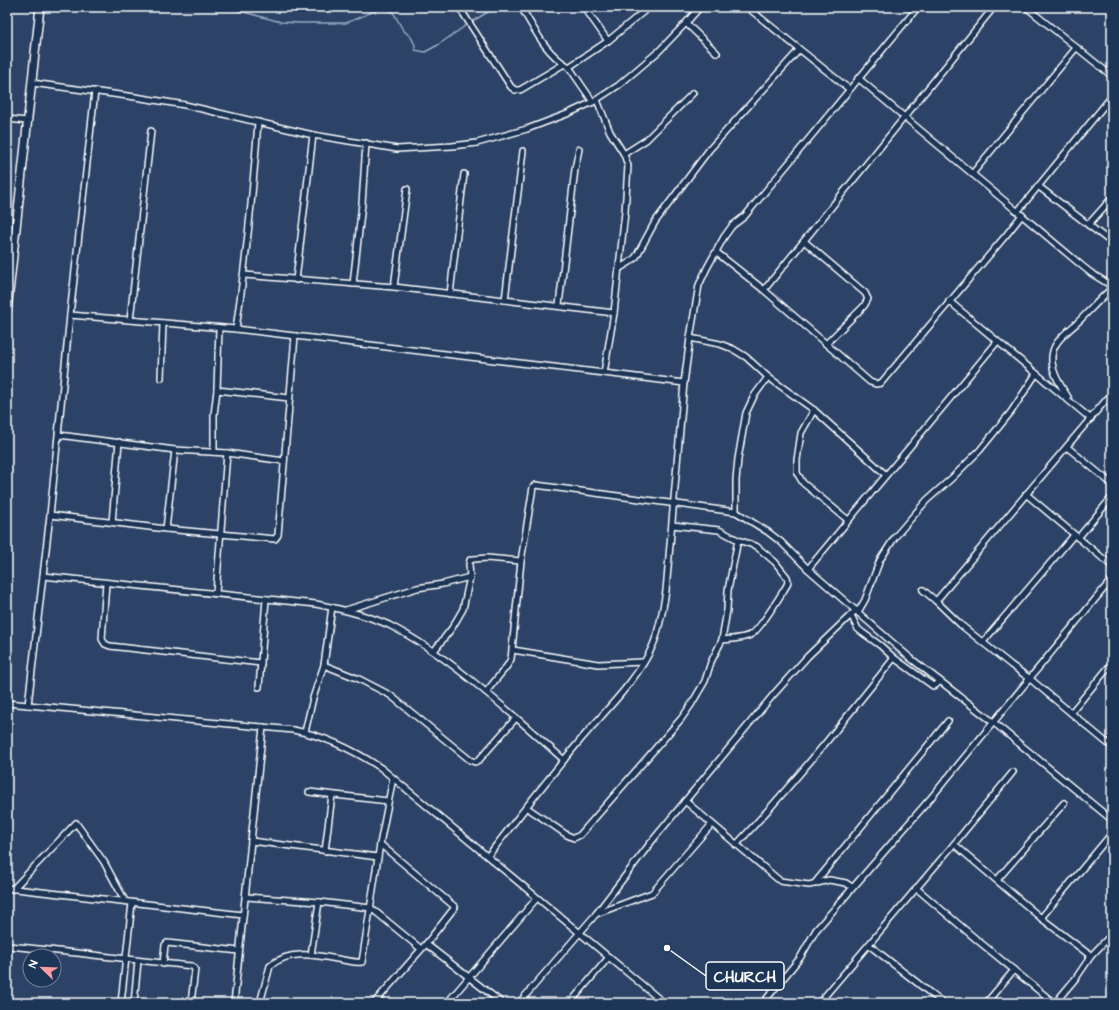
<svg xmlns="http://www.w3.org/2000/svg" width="1119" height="1010" viewBox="0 0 1119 1010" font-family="'Architects Daughter',sans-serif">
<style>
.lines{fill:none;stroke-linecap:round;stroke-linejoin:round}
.stream{stroke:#9aacc2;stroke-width:1.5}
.street-casing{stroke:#fff;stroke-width:8}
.secondary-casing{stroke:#fff;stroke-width:10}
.street{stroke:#1d3557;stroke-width:5}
.secondary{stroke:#1d3557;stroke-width:7}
.leader{fill:none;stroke:#fff;stroke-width:1.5}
.callout-dot{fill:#fff;stroke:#1d3557;stroke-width:1.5}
.callout{fill:#1d3557;stroke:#fff;stroke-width:1.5}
.callout-label{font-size:16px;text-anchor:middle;font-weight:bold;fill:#fff}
</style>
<rect width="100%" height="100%" fill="#2c4266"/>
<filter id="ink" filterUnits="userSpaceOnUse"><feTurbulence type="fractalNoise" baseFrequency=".025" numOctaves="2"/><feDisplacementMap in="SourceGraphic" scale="8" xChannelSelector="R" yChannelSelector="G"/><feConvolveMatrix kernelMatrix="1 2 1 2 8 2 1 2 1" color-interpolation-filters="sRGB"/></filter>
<g filter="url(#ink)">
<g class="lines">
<g class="stream">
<polyline points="225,7 281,22 299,23 346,23 377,10 387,9 393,12 403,30 411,37 415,45 415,50 425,52 438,45 465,26"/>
<polyline points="473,21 496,7"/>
</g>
<g class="street-casing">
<g id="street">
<polyline points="459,7 511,87 515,90 520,90 564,64"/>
<path d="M521,7C534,29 546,54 569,67L593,102"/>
<polyline points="584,7 608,41"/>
<polyline points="747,7 849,89"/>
<polyline points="1026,7 1112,76"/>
<polyline points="686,23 717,53"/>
<polyline points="569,67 608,41 649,7"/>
<polyline points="858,78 1081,265 1091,273 1112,286"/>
<polyline points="32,83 135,97 185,105 313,135 397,149 452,146 477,143 527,129 567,114 593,102 619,85 659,51 686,23 700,7"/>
<polyline points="597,100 610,132 624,154 628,166 625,212 614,313"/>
<polyline points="7,119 27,121"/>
<polyline points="624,154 646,140 693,93"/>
<polyline points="972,174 1076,48"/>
<polyline points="1038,186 1112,243"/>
<polyline points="1018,211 1112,96"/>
<polyline points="1088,225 1112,198"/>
<polyline points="804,241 865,293 868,299 864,306 826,344"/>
<polyline points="716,252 764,290 870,382 876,384 881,383 1007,234 1022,215"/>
<polyline points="620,268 630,262 636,257 655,222 709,150 799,50"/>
<polyline points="244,275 394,287 614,313 604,373"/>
<polyline points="296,280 313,135"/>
<polyline points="353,284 362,204 366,143"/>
<polyline points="394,287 407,189"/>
<polyline points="764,290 994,7"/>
<polyline points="450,294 464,174"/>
<polyline points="505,300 523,151"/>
<polyline points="949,301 1091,419"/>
<polyline points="559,305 575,169 579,149"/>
<polyline points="70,315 236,329 604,373 684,383"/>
<polyline points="130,320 151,131"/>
<path d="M236,329C246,261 253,191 258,122"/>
<polyline points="690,338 720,344 733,349 746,357 768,377 814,410 886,475"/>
<polyline points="161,378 163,323"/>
<polyline points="217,390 289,398"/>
<polyline points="1112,393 936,601 961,625 1011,665 1029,678 1112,747"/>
<path d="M1068,397C1060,385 1048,367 1053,351C1056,340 1068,331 1077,323C1089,311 1100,299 1112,288"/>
<polyline points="814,410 801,433 797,460 797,473 803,483 848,520"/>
<polyline points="59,435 175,450 227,453 284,461"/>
<polyline points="1067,447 1112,484"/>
<polyline points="214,452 214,415 217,390 219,328"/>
<polyline points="1026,494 1112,566"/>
<polyline points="736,512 736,480 738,459 746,413 754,396 768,377"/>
<polyline points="50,515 166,529 275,539 278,535 295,336"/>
<polyline points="112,522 119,442"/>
<path d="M672,525L719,530L738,540L756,546L775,562L787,577L788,581L787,585C780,596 761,628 752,634C744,639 731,639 722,640"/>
<polyline points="166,529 175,450"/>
<polyline points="1078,538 1112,497"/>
<polyline points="808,569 997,342"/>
<path d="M43,576L316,604C341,609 367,615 389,625C419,640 444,658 470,679C502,705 533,732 564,760"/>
<polyline points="106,583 102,639 105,644 110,646 261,663"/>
<polyline points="923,590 936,601"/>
<polyline points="216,593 227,453"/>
<polyline points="346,610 417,588 443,584 470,577"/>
<polyline points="858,612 865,600 880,560 895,537 927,500 952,478 980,450 1011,412 1036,374"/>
<polyline points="851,615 858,629 863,633 881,646 894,658 933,686 936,685 940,681"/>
<polyline points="983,642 1074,535"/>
<polyline points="513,650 598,664 643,662"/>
<polyline points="434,651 452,628 463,609 470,577 469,564 470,560 474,559 487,558 521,561"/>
<polyline points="324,665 359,679 390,695 470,760 475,762 479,760 516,718"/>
<polyline points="259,687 266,599"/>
<polyline points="486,692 507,666 511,659 521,561 533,487 536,485 736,512 768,532 781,542 808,569 909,657 993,722 1112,820"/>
<path d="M7,703L293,730C325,736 354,750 381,768L664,1003"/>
<polyline points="28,705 50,515 70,315 95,91"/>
<polyline points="1071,713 1112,663"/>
<polyline points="305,732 313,698 324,665 332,607"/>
<polyline points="309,792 388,801"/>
<polyline points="685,801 780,881 809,885 829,880 835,881 846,883 852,887"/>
<polyline points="526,807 567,835 574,838 580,835 681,719 691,705 705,681 711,662 722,640 727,610 728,590 738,540"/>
<polyline points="251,841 378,857"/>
<polyline points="954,844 1041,918 1091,956"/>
<path d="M736,845C792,786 843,722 894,658"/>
<polyline points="325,851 332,795"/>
<path d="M488,856C519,816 550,776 583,737C607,709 639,678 653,645C660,628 663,609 666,591L684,383L690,338L699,285L707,268L724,237L732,226L745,216L918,7"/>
<polyline points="997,880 1064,803"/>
<polyline points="814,884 948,721"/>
<polyline points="7,888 243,915"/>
<polyline points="916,888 976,939 1054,1003"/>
<polyline points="13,889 76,823 104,862 125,901"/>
<polyline points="246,897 319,902 371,908 421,949"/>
<polyline points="596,914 652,893 712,824"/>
<polyline points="1041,918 1112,833"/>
<polyline points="426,944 502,1003"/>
<polyline points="869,945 943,1003"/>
<path d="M7,946C69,951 130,960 192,966L195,969L191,1003"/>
<polyline points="311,955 319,902"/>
<polyline points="163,964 165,945 167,943 239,951"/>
<polyline points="121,1003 132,903"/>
<polyline points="134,1003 138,961"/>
<polyline points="234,1003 263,727"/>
<path d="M260,1003L270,966C290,948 320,956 343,960C350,961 356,963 362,962L380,844L393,778"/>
<polyline points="374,1003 426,944 455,907 380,844"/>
<polyline points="447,1003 537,898"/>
<polyline points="519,1003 596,914 652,841 774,694 808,656 856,610"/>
<polyline points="570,1003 609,957"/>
<polyline points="763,1003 800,958 816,930 930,799 1112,579"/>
<polyline points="819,1003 954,844 1013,772"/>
<polyline points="986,1003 1014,970"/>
<polyline points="1055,1003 1076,978 1091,956 1112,934"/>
</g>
</g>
<g class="secondary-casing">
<polyline id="secondary" points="7,311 40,7"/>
</g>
<use href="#street" class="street"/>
<use href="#secondary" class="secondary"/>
</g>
</g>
<path class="leader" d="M667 948L706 976"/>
<circle class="callout-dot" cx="667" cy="948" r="4"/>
<rect class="callout" x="706" y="962" width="78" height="28" rx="4"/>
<g class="callout-label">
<text x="745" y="982">CHURCH</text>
</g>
<rect width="1119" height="1010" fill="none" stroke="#1d3557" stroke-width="24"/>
<rect x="12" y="12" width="1095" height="986" fill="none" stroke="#fff" stroke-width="1.5" filter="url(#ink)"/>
<g transform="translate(42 968) rotate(293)"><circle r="19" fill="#1d3557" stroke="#77869a"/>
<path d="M0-3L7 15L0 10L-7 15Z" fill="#ff9aa2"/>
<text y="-6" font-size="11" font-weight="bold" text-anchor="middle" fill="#ffffff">N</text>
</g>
</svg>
